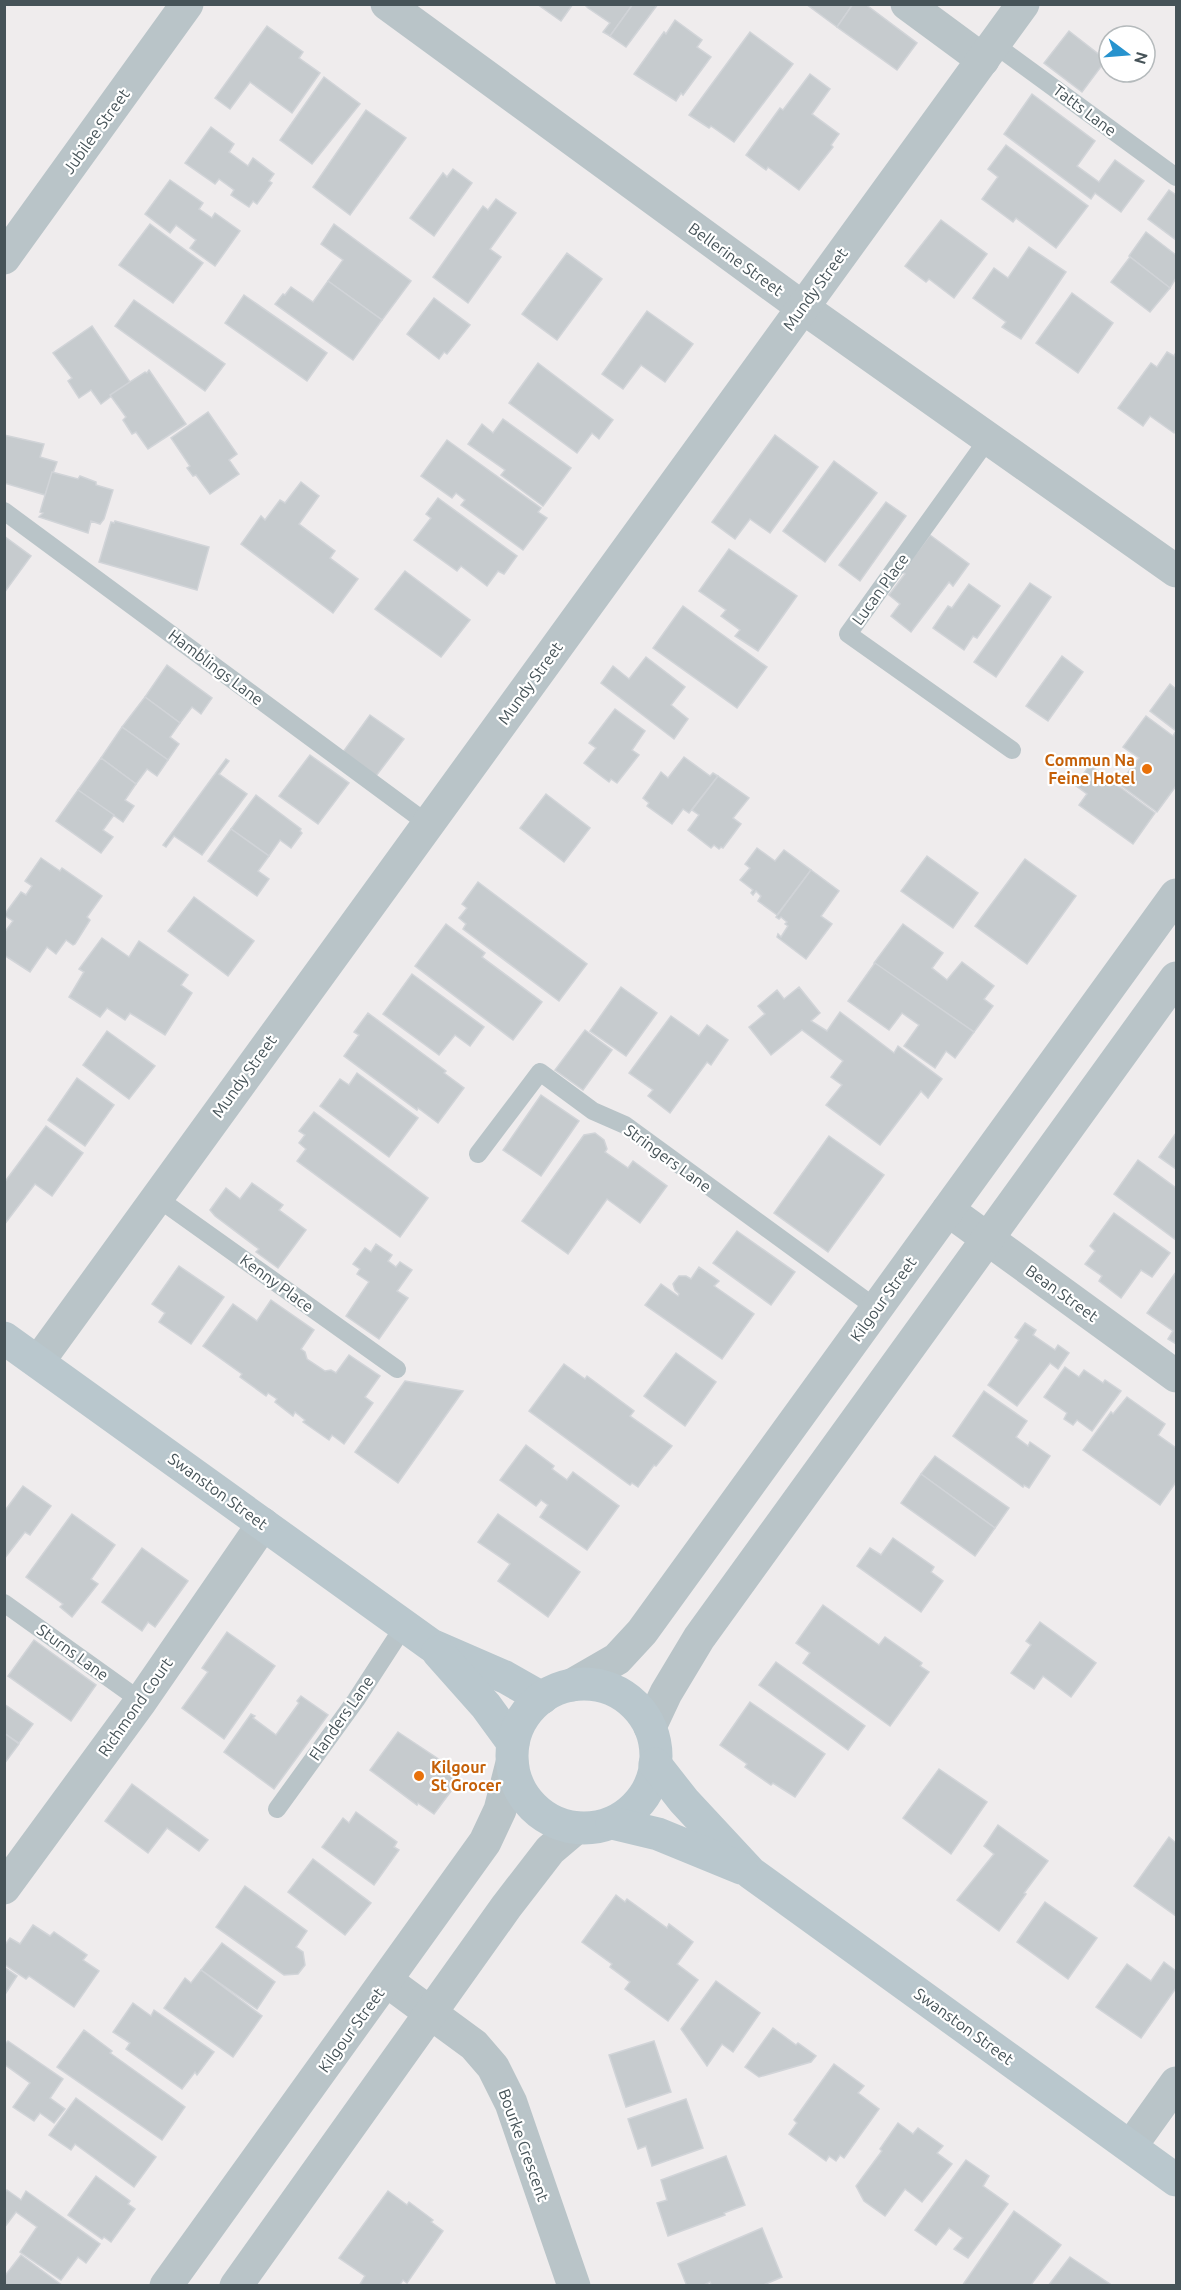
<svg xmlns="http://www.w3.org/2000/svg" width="1181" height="2290" viewBox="0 0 1181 2290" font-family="Ubuntu,sans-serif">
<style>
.building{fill:#c6cbce;stroke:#d1d4d8;stroke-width:1.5}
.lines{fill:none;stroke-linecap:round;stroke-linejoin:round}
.lane{stroke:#b9c4c8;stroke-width:18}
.street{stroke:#b9c4c8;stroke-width:33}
.secondary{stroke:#b9c7cd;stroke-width:33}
.food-dot{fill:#e8710a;stroke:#fff;stroke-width:2}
.labels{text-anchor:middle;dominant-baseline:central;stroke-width:4.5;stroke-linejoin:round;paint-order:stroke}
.street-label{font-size:16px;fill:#465358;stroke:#fff}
.food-label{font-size:16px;font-weight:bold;fill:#c56008;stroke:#fff;text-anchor:end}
</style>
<rect width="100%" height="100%" fill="#efeced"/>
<g class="building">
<polygon points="537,4 573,4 561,21"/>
<polygon points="587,4 633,4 610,36 603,32 610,23 588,8 586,6"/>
<polygon points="633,4 658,4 626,47 610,36"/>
<polygon points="806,4 853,4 837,27"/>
<polygon points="853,4 865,4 917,43 897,70 837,27"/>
<polygon points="675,20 702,40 697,47 711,57 683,95 681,93 676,101 634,74 664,32 666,34"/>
<polygon points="267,26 303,52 299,58 320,73 292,113 250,82 230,109 215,98"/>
<polygon points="1069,31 1106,60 1082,92 1044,63"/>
<polygon points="750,32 793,64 734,142 711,126 709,128 689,115"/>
<polygon points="810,74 830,89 812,114 839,134 831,145 833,147 799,190 768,167 766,170 746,155 780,108 783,110"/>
<polygon points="324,77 360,104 312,164 280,140"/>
<polygon points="1032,94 1095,141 1077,166 1099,182 1115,160 1144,181 1121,212 1095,193 1091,199 1004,134"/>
<polygon points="366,110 406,138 350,215 313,187"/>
<polygon points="211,127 234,144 229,152 248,166 253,158 274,174 269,181 272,183 257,204 253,201 249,207 231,195 234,190 219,179 215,184 185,163"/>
<polygon points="1006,145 1088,206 1056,248 1016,218 1013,222 982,199 998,177 988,169"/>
<polygon points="453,169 472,183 434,236 410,218 443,173 447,177"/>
<polygon points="170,180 203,203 199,209 212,218 215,213 240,231 215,266 190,248 196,240 176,225 170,233 145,214"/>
<polygon points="1169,190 1176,195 1176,240 1148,219"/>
<polygon points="496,199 516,213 490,249 501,257 468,303 433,277 483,206 488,210"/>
<polygon points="941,220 987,254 954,298 929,279 926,282 905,266"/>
<polygon points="150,224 203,263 173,303 119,265"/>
<polygon points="334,224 411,281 382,320 328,281 343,260 321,244"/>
<polygon points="1146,232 1176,255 1176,278 1170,288 1129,256"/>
<polygon points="1029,247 1066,272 1021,339 1002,327 1006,322 973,298 994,268 1008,278"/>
<polygon points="567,253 602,279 557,340 522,314"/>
<polygon points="1130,257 1170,288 1150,312 1111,282"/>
<polygon points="328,281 382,320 353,360 275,304 283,294 285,295 291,287 313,302"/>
<polygon points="1072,293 1113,323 1078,373 1036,343"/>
<polygon points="244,295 327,353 307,381 225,323"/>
<polygon points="434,298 470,325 447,354 444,352 439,359 407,334"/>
<polygon points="134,300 225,364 205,391 115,326"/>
<polygon points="647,311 693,344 665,382 641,365 623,389 602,374"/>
<polygon points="92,326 130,382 101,404 91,390 79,398 68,381 72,378 53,353"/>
<polygon points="1167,352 1174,356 1176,352 1176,429 1174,433 1150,416 1143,426 1118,408 1151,363 1157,367"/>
<polygon points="538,363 613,420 599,439 592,433 577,453 509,403"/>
<polygon points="149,370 186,424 148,449 136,432 132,434 123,420 126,417 110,395 145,372 147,373"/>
<polygon points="208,412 237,454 229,460 239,474 210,494 196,475 193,476 187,468 190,466 171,438"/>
<polygon points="503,419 571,468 543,506 501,475 505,470 468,444 482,424 493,433"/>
<polygon points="4,435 44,444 40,457 57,462 45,495 4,483"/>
<polygon points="775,435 818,467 770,533 750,519 735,539 712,522"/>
<polygon points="447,440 541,508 538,512 547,518 523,550 461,505 465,500 456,493 452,498 421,476"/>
<polygon points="834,461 877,493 825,562 783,531"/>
<polygon points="52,472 78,479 80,476 96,482 96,485 113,490 104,519 100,524 91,521 88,533 39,517 43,513 40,512"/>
<polygon points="301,482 319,496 299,524 335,551 330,558 358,579 333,613 241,544 261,516 265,520 280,500 285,503"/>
<polygon points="438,498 517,556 504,574 498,571 487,586 461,566 457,571 414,540 431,518 426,514"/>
<polygon points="886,502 906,516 860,581 839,565"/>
<polygon points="115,521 209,547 197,590 99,562 111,522 114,523"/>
<polygon points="930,535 969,564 953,586 949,582 911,632 891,616 900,604 889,595 905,574 902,572 914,556"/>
<polygon points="4,536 31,556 4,593"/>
<polygon points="729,549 797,596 758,651 735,636 740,630 721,616 726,610 699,591"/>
<polygon points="405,571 470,620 441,657 375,609"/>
<polygon points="1030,583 1051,597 996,677 974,662"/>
<polygon points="969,584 1000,606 977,638 973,636 964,650 933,628 948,606 952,608"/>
<polygon points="683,606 767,667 737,708 653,648"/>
<polygon points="1062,656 1083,672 1048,721 1026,706"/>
<polygon points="646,657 685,687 671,705 688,719 674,739 601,683 613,666 629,679"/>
<polygon points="167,665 212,698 201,714 192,707 180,723 145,697"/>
<polygon points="1170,684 1176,689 1176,786 1157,812 1119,784 1139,758 1123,747 1146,716 1173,736 1176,731 1150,711"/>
<polygon points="145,697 180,723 170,737 179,744 168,760 122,727"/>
<polygon points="615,709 645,731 632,750 639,755 617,783 611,779 609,782 584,763 596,748 589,743"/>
<polygon points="370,715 404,739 376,776 343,752"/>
<polygon points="122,727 168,760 157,776 147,769 136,784 101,758"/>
<polygon points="310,755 349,783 318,824 279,796"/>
<polygon points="684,757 710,776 713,773 718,776 689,813 683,809 672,824 647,806 649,803 643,798 661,772 668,778"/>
<polygon points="101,758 136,784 125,800 134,806 123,822 78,790"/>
<polygon points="226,759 229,761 219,774 247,794 202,855 174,836 166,847 163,845"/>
<polygon points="1090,765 1155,813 1133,844 1079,805 1087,794 1075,785"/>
<polygon points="718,776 749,798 733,818 741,824 723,848 721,847 719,849 714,845 711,848 688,830 699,815 692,810"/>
<polygon points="78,790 114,815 103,830 113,837 101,853 56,821"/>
<polygon points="546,794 590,828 564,862 520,828"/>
<polygon points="256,795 301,829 300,831 302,833 291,848 280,840 269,856 231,829"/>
<polygon points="231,829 269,856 258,871 269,879 257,896 208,861"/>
<polygon points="757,848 775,861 784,850 811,870 777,915 758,901 761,896 756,891 753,895 751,893 753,890 740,880 750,868 745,864"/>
<polygon points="927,856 978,893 953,928 901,891"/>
<polygon points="41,858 60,871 62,868 102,896 87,917 90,920 75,944 73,945 66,940 56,954 47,947 30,972 4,955 4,933 13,921 4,915 21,892 26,895 32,886 25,881"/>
<polygon points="1025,859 1076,896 1027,964 975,926"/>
<polygon points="811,870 839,891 821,916 832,924 806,959 777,937 778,934 781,937 788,926 785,924 787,922 781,917 779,919 776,917"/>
<polygon points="478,882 587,964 559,1001 463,929 466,924 459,918 467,908 462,904"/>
<polygon points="194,897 254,941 228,976 168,931"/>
<polygon points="446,924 485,953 482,957 542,1002 513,1040 415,966"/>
<polygon points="903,924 943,953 932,968 947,980 962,962 994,986 984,999 993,1006 974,1032 874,963"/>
<polygon points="102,938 129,957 139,941 188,975 181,985 192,993 165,1035 130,1013 125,1020 107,1008 100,1017 69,997 84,972 79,969"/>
<polygon points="875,963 974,1032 955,1058 946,1051 935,1068 904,1046 919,1025 902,1013 889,1030 848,1001"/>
<polygon points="412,974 484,1027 470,1046 455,1035 439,1055 383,1014"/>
<polygon points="621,987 657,1013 626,1056 590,1031"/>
<polygon points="799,987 820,1013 811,1021 827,1031 840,1012 894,1053 898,1046 942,1079 928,1098 921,1091 880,1145 826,1105 842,1085 831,1077 843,1061 802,1030 771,1055 749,1027 765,1014 758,1006 777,990 784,999"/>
<polygon points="368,1013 446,1071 444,1073 464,1088 438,1123 418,1108 417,1110 344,1056 359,1035 354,1032"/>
<polygon points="671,1016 699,1036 707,1025 728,1040 711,1065 707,1062 670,1113 648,1096 653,1090 629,1073"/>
<polygon points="585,1030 612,1050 583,1090 555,1070"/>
<polygon points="107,1031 155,1066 129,1099 83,1065"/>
<polygon points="357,1073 418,1118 389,1157 320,1106 340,1079 349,1085"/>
<polygon points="77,1078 114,1105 85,1146 48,1120"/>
<polygon points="541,1095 579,1121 541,1176 503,1150"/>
<polygon points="314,1112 428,1198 400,1237 297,1161 306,1149 299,1143 305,1135 299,1131"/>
<polygon points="46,1126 83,1153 52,1196 35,1184 4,1225 4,1183"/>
<polygon points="595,1133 604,1140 607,1149 605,1152 628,1168 633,1161 667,1186 640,1223 607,1199 568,1254 522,1221 584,1135"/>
<polygon points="1176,1133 1176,1169 1159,1157"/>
<polygon points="829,1136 884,1175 828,1252 774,1213"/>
<polygon points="1138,1160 1176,1188 1176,1240 1114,1194"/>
<polygon points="252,1183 283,1205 279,1210 306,1230 278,1268 256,1252 259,1249 215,1216 210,1210 226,1188 240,1199"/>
<polygon points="1114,1213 1170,1253 1152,1277 1141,1270 1121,1298 1099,1281 1102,1276 1085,1264 1095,1251 1090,1246"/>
<polygon points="737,1231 795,1272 771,1305 713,1263"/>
<polygon points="376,1244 392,1255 388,1261 396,1267 400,1262 412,1270 397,1291 408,1298 379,1339 346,1316 369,1282 357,1274 360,1269 353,1264 365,1248 371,1252"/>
<polygon points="179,1266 224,1297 191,1344 159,1322 165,1313 152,1304"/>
<polygon points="699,1267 719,1281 714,1286 754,1314 722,1359 645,1305 661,1284 678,1296 679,1294 675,1290 673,1284 679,1276 686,1276 691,1279"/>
<polygon points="1176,1272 1176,1344 1168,1339 1173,1331 1147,1313"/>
<polygon points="271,1300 314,1330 301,1349 305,1352 307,1359 325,1371 331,1370 336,1373 349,1355 380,1376 365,1397 373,1403 344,1444 332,1435 329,1440 303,1422 305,1420 295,1412 293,1416 275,1402 277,1399 268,1393 266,1396 240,1377 242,1374 203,1346 233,1304 257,1321"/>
<polygon points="1025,1323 1036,1330 1033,1335 1055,1350 1058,1345 1069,1353 1058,1369 1050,1363 1017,1406 988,1385 1019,1340 1015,1337"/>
<polygon points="676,1353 716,1382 685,1426 644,1396"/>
<polygon points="564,1364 585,1379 587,1376 634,1411 630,1416 672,1446 656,1466 654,1465 638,1487 632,1483 630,1485 529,1411"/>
<polygon points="1065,1367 1079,1377 1084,1370 1103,1383 1105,1380 1121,1391 1092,1431 1077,1420 1073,1425 1064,1419 1067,1413 1044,1397"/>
<polygon points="405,1381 463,1391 398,1483 355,1452"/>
<polygon points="984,1391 1027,1421 1016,1437 1028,1446 1030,1442 1050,1456 1029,1488 1024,1485 1023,1487 953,1436"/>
<polygon points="1127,1397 1165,1424 1158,1435 1176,1448 1176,1482 1160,1505 1083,1450 1111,1412 1113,1414"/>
<polygon points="526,1445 554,1466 552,1469 567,1480 573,1472 619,1506 587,1550 540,1517 548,1505 541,1500 536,1506 500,1480"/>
<polygon points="935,1456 1009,1508 995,1528 921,1474"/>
<polygon points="921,1474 995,1528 975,1556 901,1503"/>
<polygon points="23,1486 51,1506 30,1535 25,1532 4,1559 4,1512"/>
<polygon points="72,1514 115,1545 91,1579 98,1584 72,1617 60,1607 63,1604 26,1577"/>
<polygon points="498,1514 580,1572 548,1617 498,1581 510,1564 478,1542"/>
<polygon points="893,1538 934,1567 931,1572 943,1581 921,1612 857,1566 870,1548 881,1555"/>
<polygon points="142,1548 188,1581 155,1627 148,1622 142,1631 102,1602"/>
<polygon points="823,1605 879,1645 885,1637 922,1663 920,1666 929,1672 890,1726 803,1663 810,1653 796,1643"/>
<polygon points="1040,1622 1096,1663 1071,1697 1043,1676 1034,1689 1011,1673 1031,1645 1026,1641"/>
<polygon points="227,1632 275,1666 224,1739 182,1708 208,1672 202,1668"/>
<polygon points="34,1640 96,1685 71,1721 8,1676"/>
<polygon points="776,1662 865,1726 848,1750 759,1685"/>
<polygon points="301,1696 328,1715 274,1789 224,1752 251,1714 255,1716 253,1718 276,1735 299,1703 297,1701"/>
<polygon points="750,1702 825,1754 795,1797 773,1783 771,1785 745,1767 747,1764 720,1745"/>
<polygon points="4,1704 33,1724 19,1743 4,1733"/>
<polygon points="398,1732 458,1772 460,1779 434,1814 418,1803 417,1805 370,1770"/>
<polygon points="4,1733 19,1744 4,1764"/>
<polygon points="939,1769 987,1802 951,1854 903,1818"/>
<polygon points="132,1784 208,1840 199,1851 167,1828 148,1853 105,1821"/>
<polygon points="356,1812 397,1842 394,1847 399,1850 374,1885 322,1847 343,1818 349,1823"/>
<polygon points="998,1825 1048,1861 1024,1893 1026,1894 999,1931 957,1900 994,1854 984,1846"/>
<polygon points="1169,1837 1176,1843 1176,1916 1134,1886"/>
<polygon points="313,1859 371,1903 345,1935 288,1892"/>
<polygon points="245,1886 307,1931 296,1947 303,1952 305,1965 298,1974 284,1975 216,1927"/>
<polygon points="616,1895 625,1902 627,1899 667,1928 669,1924 693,1942 677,1964 698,1980 668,2021 625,1989 630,1982 610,1967 612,1964 582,1942"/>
<polygon points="1045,1902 1097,1938 1068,1979 1017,1942"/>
<polygon points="33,1925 50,1936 54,1932 87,1955 83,1960 99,1971 74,2007 29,1976 26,1979 4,1964 4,1946 10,1938 20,1944"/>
<polygon points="222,1943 275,1982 257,2009 201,1970"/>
<polygon points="1164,1962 1176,1971 1176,1988 1141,2038 1096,2007 1127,1964 1151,1981"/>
<polygon points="4,1967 17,1976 4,1996"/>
<polygon points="201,1970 262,2016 233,2057 164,2008 185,1978 191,1983"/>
<polygon points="716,1981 760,2013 733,2052 722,2044 707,2066 681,2029"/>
<polygon points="133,2003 151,2016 154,2010 214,2052 197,2075 195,2072 182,2089 126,2049 130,2043 113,2032"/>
<polygon points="773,2028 796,2045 798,2043 816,2056 811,2062 759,2077 745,2067"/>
<polygon points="84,2030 112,2051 110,2053 185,2107 162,2140 57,2067"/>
<polygon points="8,2041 63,2079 50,2098 65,2109 54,2123 40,2113 34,2121 13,2107 30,2083 4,2064 4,2045"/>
<polygon points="654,2041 671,2092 626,2107 609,2055"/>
<polygon points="834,2064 864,2086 858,2093 879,2109 844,2158 840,2155 836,2161 829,2156 826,2161 789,2134 797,2123 794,2120"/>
<polygon points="76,2098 156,2157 134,2187 75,2144 71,2150 49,2135"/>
<polygon points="686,2099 703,2148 652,2166 646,2146 638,2149 628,2119"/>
<polygon points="898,2123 913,2134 918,2128 943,2146 937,2153 952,2164 922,2202 905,2189 885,2216 864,2201 856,2186 882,2151 880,2149"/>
<polygon points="726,2156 745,2205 724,2213 725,2215 668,2236 657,2203 667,2200 661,2180"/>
<polygon points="966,2160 989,2176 983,2186 1008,2204 968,2258 954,2249 963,2238 949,2228 936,2245 915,2230"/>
<polygon points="96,2176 130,2201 128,2204 135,2209 111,2242 104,2237 102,2239 68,2215"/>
<polygon points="7,2190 21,2200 26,2191 100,2244 86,2263 78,2257 61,2280 20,2252 37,2227 16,2212 4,2228 4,2193"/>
<polygon points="388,2191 407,2205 409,2202 433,2220 431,2222 443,2231 407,2283 403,2280 399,2286 359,2286 365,2276 339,2258"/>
<polygon points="1014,2211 1061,2245 1030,2286 962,2286"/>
<polygon points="762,2228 782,2277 761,2286 712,2286 710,2282 702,2286 687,2286 678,2264"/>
<polygon points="21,2255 63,2286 4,2286 4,2277"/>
<polygon points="1070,2257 1113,2286 1048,2286"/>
</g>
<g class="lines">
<g class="lane">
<polyline points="994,44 1176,177"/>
<polyline points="988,439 848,634 1012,750"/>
<polyline points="4,511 428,824"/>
<polyline points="478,1154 540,1072 593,1111 625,1125 876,1308"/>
<polyline points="156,1197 397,1369"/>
<polyline points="4,1603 141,1701"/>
<polyline points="277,1809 356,1700 404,1626"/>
</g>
<g class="street">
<polyline points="387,4 802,307 1176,571"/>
<polyline points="907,4 983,60"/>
<polyline points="4,258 187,4"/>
<polyline points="948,1210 1176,1376"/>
<polyline points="38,1362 1023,4"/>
<polyline points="572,1685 617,1659 642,1632 1176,895"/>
<polyline points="650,1727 666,1693 699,1638 1176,978"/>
<polyline points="4,1888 141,1701 263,1524"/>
<polyline points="387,1981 474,2045 493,2067 511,2103 574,2286"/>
<polyline points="1131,2146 1176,2083"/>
<polyline points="166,2286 485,1842 500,1810 512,1763"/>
<polyline points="236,2286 506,1907 550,1850 576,1828"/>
</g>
<g class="secondary">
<polyline points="4,1338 431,1645 505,1677 542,1698"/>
<polyline points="438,1652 486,1706 513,1743"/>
<circle cx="584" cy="1756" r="72"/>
<polyline points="655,1764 684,1801 751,1873 1176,2180"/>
<polyline points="612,1823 658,1834 741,1868"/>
</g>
</g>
<g class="food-dot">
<circle cx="1147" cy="769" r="6"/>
<circle cx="419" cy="1776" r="6"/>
</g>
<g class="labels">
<g class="street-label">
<text transform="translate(1085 110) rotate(37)">Tatts Lane</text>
<text transform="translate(96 131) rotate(-54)">Jubilee Street</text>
<text transform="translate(736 259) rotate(36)">Bellerine Street</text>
<text transform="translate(815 289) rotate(-54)">Mundy Street</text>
<text transform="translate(880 589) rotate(-54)">Lucan Place</text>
<text transform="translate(216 667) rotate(37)">Hamblings Lane</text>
<text transform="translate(530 683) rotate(-54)">Mundy Street</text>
<text transform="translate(244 1076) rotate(-54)">Mundy Street</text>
<text transform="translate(668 1158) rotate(36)">Stringers Lane</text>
<text transform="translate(277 1283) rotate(36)">Kenny Place</text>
<text transform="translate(1062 1293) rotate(36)">Bean Street</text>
<text transform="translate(883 1299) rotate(-54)">Kilgour Street</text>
<text transform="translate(218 1491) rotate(36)">Swanston Street</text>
<text transform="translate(73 1652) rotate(36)">Sturns Lane</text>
<text transform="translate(135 1707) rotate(-55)">Richmond Court</text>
<text transform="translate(341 1718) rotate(-55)">Flanders Lane</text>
<text transform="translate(964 2026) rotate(36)">Swanston Street</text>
<text transform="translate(351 2030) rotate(-54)">Kilgour Street</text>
<text transform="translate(524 2145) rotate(70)">Bourke Crescent</text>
</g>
<g class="food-label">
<text x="1135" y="760">Commun Na<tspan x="1135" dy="18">Feine Hotel</tspan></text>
<text x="431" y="1767" text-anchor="start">Kilgour<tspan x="431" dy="18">St Grocer</tspan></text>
</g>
</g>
<rect width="1181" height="2290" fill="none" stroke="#465358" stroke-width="12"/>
<g transform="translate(1127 54) rotate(106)"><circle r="28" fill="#ffffff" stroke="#b5babc" stroke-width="1.5"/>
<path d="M0-4.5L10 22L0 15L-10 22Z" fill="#2793ce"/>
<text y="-9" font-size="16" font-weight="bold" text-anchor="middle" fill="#465358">N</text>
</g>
</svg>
